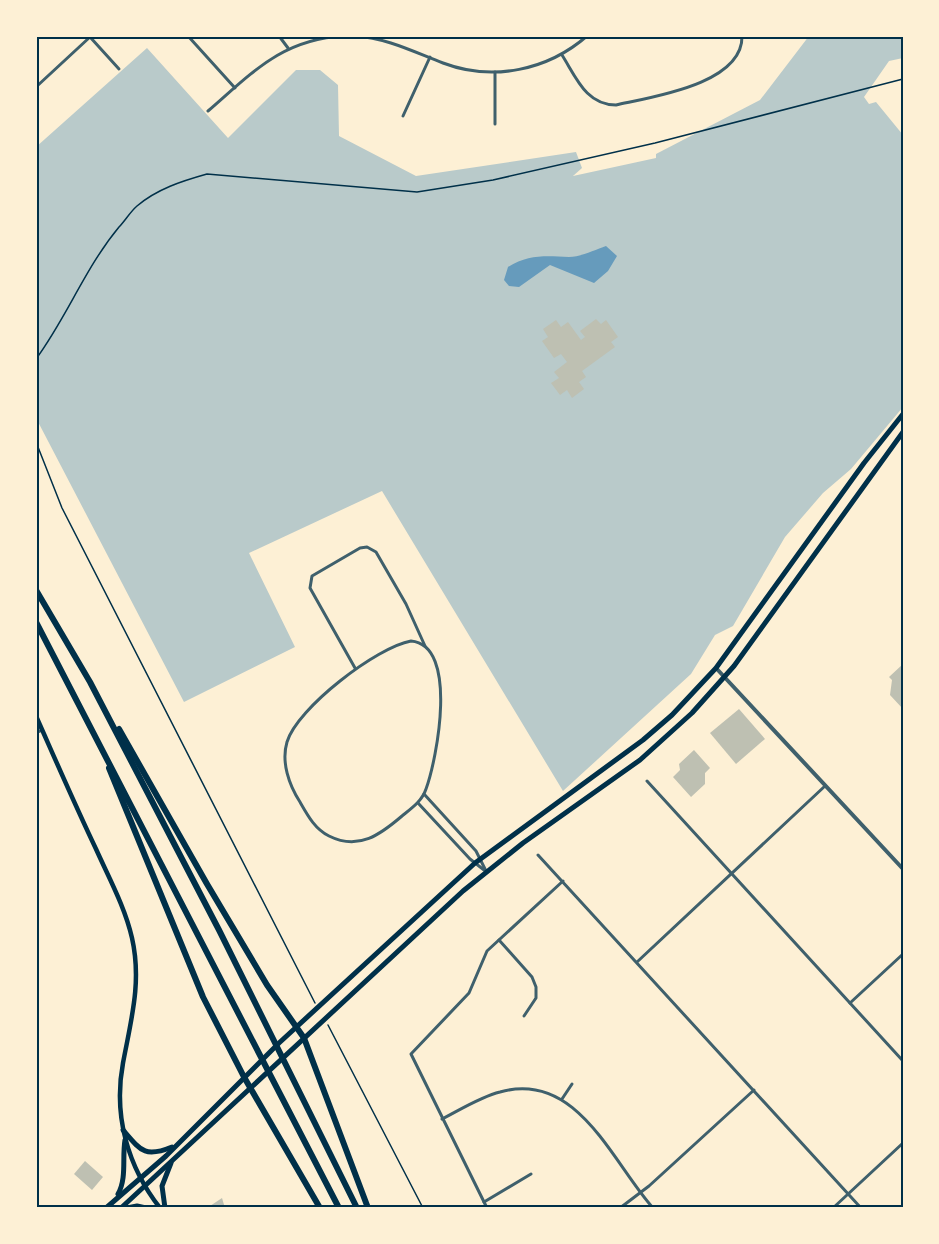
<svg xmlns="http://www.w3.org/2000/svg" width="939" height="1244" viewBox="0 0 939 1244" font-family="'Archivo Narrow',sans-serif">
<style>
.green{fill:#b9caca}
.water{fill:#669bbc}
.building{fill:#bec0b2}
.lines{fill:none;stroke-linecap:round;stroke-linejoin:round}
.path{stroke:#003049;stroke-width:1.5}
.minor{stroke:#3f606c;stroke-width:3}
.tertiary{stroke:#3f606c;stroke-width:4}
.secondary{stroke:#003049;stroke-width:4.5}
.primary{stroke:#003049;stroke-width:5}
.motorway{stroke:#003049;stroke-width:6}
.neatline{fill:none;stroke:#003049;stroke-width:2}
</style>
<rect width="100%" height="100%" fill="#fdf0d5"/>
<polygon class="green" points="809,36 903,36 903,58 889,61 864,97 869,104 876,102 903,135 903,407 851,469 823,493 785,537 733,626 715,635 691,674 563,791 382,491 249,553 295,647 184,702 36,418 36,147 147,48 228,138 296,70 320,70 338,85 339,136 416,176 576,152 582,168 573,176 656,158 656,154 760,100"/>
<path class="water" d="M606,246L617,256L608,271L594,283L550,265L519,287L509,286L504,280L508,267C529,254 546,256 569,257C580,257 595,250 606,246Z"/>
<g class="building">
<polygon points="596,319 601,324 606,320 618,337 611,342 615,347 582,371 586,377 579,382 584,389 572,398 567,390 560,395 551,383 559,378 554,372 567,362 561,354 554,358 542,341 548,337 543,329 556,320 561,327 568,322 581,340 585,337 580,331"/>
<polygon points="903,664 903,709 890,695 892,680 889,677"/>
<polygon points="739,709 765,739 736,764 710,733"/>
<polygon points="694,750 710,768 705,773 705,784 691,797 673,777 680,770 679,764"/>
<polygon points="85,1161 103,1177 92,1190 74,1174"/>
<polygon points="222,1198 225,1208 207,1208"/>
</g>
<g class="lines">
<g class="path">
<path d="M36,359C67,317 85,268 119,227C125,221 130,212 137,206C157,189 182,181 207,174L417,192L493,180L655,143L903,79"/>
<polyline points="36,442 62,508 315,1003"/>
<polyline points="328,1025 423,1208"/>
</g>
<g class="minor">
<polyline points="188,36 235,88"/>
<polyline points="279,36 288,48"/>
<path d="M355,36C387,38 414,52 443,63C493,82 548,70 587,36"/>
<polyline points="90,37 119,69"/>
<path d="M562,55C576,77 586,105 616,105C652,97 743,84 742,36"/>
<polyline points="495,72 495,124"/>
<polyline points="36,87 90,37"/>
<path d="M208,111C252,73 282,39 344,36"/>
<polyline points="403,116 430,57"/>
<path d="M411,641C459,645 437,759 426,789C422,801 412,808 402,816C381,834 359,851 329,836C315,829 308,816 300,802C289,785 281,762 287,742C297,708 377,647 411,641Z"/>
<polyline points="355,668 310,588 312,576 360,548 367,547 376,552 406,604 425,646"/>
<polyline points="36,733 42,730"/>
<polyline points="647,781 903,1061"/>
<polyline points="424,794 476,851 486,871"/>
<polyline points="418,803 470,859 484,870"/>
<polyline points="538,855 861,1208"/>
<polyline points="499,940 532,977 536,987 536,998 524,1016"/>
<polyline points="637,962 825,786"/>
<polyline points="850,1003 903,954"/>
<polyline points="562,1099 572,1084"/>
<path d="M442,1119C460,1110 480,1097 500,1092C577,1070 612,1162 653,1208"/>
<polyline points="484,1202 531,1174"/>
<polyline points="487,1208 411,1054 469,993 487,951 563,881"/>
<polyline points="620,1208 649,1186 754,1090"/>
<polyline points="833,1208 903,1143"/>
</g>
<polyline class="tertiary" points="716,668 903,869"/>
<path class="secondary" d="M36,716C56,761 75,805 96,849C109,878 125,907 132,938C142,982 131,1020 123,1063C113,1116 128,1167 160,1208"/>
<g class="primary">
<path d="M123,1130C141,1151 145,1158 172,1147"/>
<path d="M118,1194C127,1178 122,1158 125,1140"/>
<polyline points="106,1208 166,1156 279,1043 475,863 643,740 672,715 716,668 864,463 903,414"/>
<polyline points="121,1208 463,891 523,843 640,760 692,713 734,666 903,432"/>
<polyline points="127,1208 137,1206 146,1208"/>
<polyline points="165,1208 162,1186 171,1163"/>
</g>
<g class="motorway">
<polyline points="36,590 90,682 219,930 357,1208"/>
<polyline points="36,622 339,1208"/>
<polyline points="119,729 207,884 267,985 304,1038 368,1208"/>
<polyline points="109,768 203,997 244,1077 320,1208"/>
</g>
</g>
<rect width="939" height="1244" fill="none" stroke="#fdf0d5" stroke-width="75"/>
<rect x="38" y="38" width="864" height="1168" class="neatline"/>
</svg>
